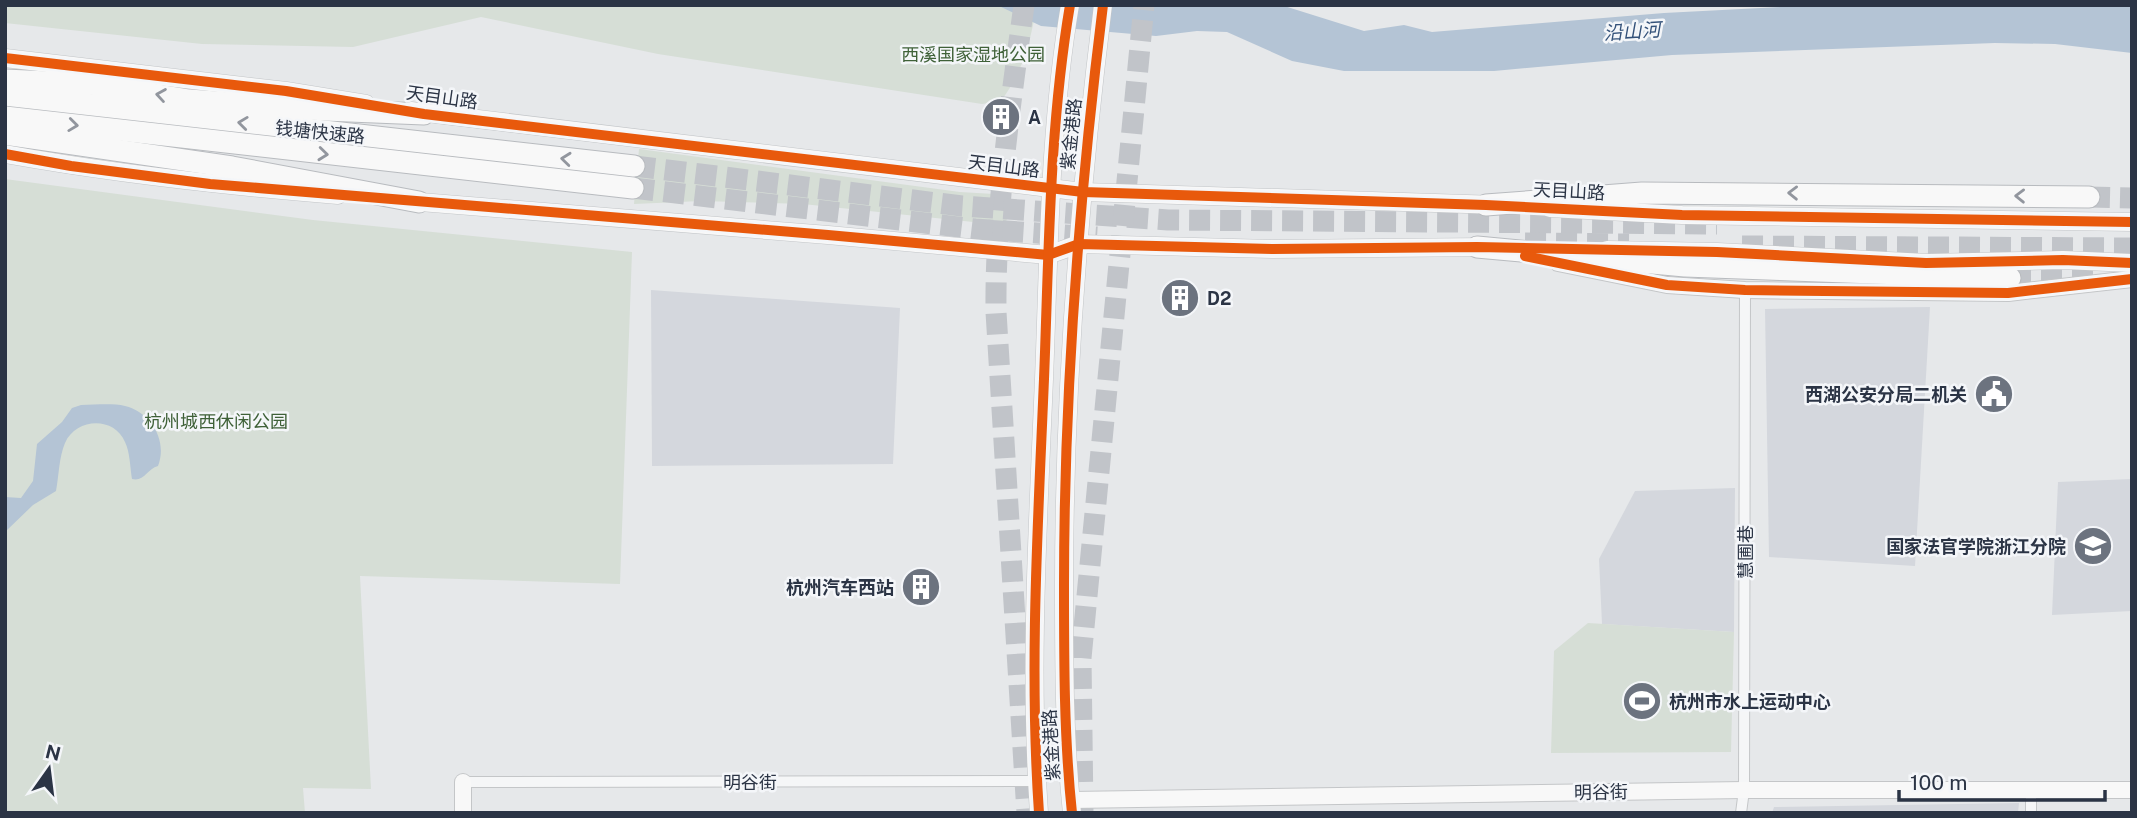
<svg xmlns="http://www.w3.org/2000/svg" width="2137" height="818" viewBox="0 0 2137 818" font-family="'Public Sans','Noto Sans SC',sans-serif">
<style>
.built{fill:#d4d7dd}
.green{fill:#d6ded6}
.water{fill:#b4c4d5}
.lines{fill:none;stroke-linecap:round;stroke-linejoin:round}
.highway-tunnel{stroke:#c1c4c9;stroke-width:21;stroke-dasharray:21 10;stroke-linecap:butt}
.street-casing{stroke:#c4c6c8;stroke-width:12}
.secondary-casing{stroke:#c4c6c8;stroke-width:18}
.primary-casing{stroke:#c2c5c8;stroke-width:19}
.highway-casing{stroke:#b8bbbf;stroke-width:23}
.street{stroke:#f5f6f7;stroke-width:10}
.secondary{stroke:#f8f8f8;stroke-width:16}
.primary{stroke:#f8f8f8;stroke-width:18}
.highway{stroke:#f8f8f8;stroke-width:21}
.cycleway-casing{stroke:#f4f6f9;stroke-width:15}
.cycleway{stroke:#e8590c;stroke-width:10}
.oneway{stroke:#92969e}
.labels{text-anchor:middle;dominant-baseline:central;stroke-width:5;stroke-linejoin:round;paint-order:stroke}
.park-label{font-size:18px;fill:#3f6138;stroke:#f4f6f9}
.street-label{font-size:18px;fill:#2b3445;stroke:#f4f6f9}
.poi-label{font-size:18px;font-weight:bold;fill:#2b3445;stroke:#f4f6f9;text-anchor:start}
.water-label{font-size:19px;font-style:italic;fill:#34527a;stroke:#f4f6f9}
</style>
<rect width="100%" height="100%" fill="#e6e8ea"/>
<g class="built">
<polygon points="651,290 900,308 893,464 652,466"/>
<polygon points="1930,307 1915,566 1769,557 1765,309"/>
<polygon points="2132,479 2132,611 2052,615 2058,482"/>
<polygon points="1735,488 1734,632 1602,624 1599,559 1635,491"/>
<polygon points="2019,803 2018,813 1772,813 1774,807"/>
</g>
<g class="green">
<path d="M5,5H1037C1030,42 1024,70 1001,101L982,104L658,54L481,17L353,47L202,44L5,23Z"/>
<path d="M639,149L960,192L994,194L1005,198C1010,207 1009,215 1005,224H992L803,204L701,201L634,204Z"/>
<polygon points="5,179 313,220 632,252 620,584 360,576 371,789 303,788 305,813 5,813"/>
<polygon points="1588,623 1734,632 1731,752 1551,753 1554,651"/>
</g>
<g class="water">
<polygon points="997,5 1281,5 1364,31 1404,25 1432,32 1664,13 1817,5 2132,5 2132,53 2055,44 1995,43 1672,55 1494,71 1344,71 1292,61 1227,32 1197,31 1156,36 1041,26"/>
<path d="M81,405C95,405 112,403 125,406C151,412 168,441 158,466C147,469 144,482 132,479C130,467 130,452 125,442C114,416 76,418 65,443C59,457 59,475 56,491L33,505L5,532V497L21,498L33,481L37,444L62,422L72,408Z"/>
</g>
<g class="lines">
<g class="highway-tunnel">
<path d="M1024,5C1010,108 995,209 996,312L1027,813"/>
<polyline points="634,166 962,206 1168,220 1717,224"/>
<polyline points="633,188 975,229 1097,237"/>
<polyline points="2089,197 2132,198"/>
<polyline points="1525,243 1629,244"/>
<polyline points="1742,246 2132,248"/>
<polyline points="2010,278 2103,278"/>
<polyline points="1083,813 1081,658 1144,5"/>
</g>
<g class="street-casing">
<g id="street">
<polyline points="463,782 1037,781"/>
<polyline points="1741,813 1744,790 1745,290"/>
<polyline points="2031,813 2031,791"/>
</g>
</g>
<g class="secondary-casing">
<g id="secondary">
<polyline points="1558,263 1667,285 1745,290 2008,293 2132,279"/>
<polyline points="1071,800 1744,790 2132,790"/>
<polyline points="463,813 463,782"/>
</g>
</g>
<g class="primary-casing">
<g id="primary">
<polyline points="5,58 286,91 366,104"/>
<polyline points="411,111 1083,192 1498,205"/>
<path d="M5,154C116,174 226,186 338,195"/>
<polyline points="408,201 828,235 1048,255 1079,244 1273,249 1488,247"/>
<polyline points="1550,208 1682,215 2132,222"/>
<polyline points="1607,250 1717,252 1926,263 2063,260 2132,263"/>
<path d="M1039,813C1029,668 1038,524 1044,379C1049,254 1049,129 1070,5"/>
<path d="M1072,813C1064,738 1064,661 1064,586C1064,392 1079,197 1103,5"/>
</g>
</g>
<g class="highway-casing">
<g id="highway">
<polyline points="5,80 90,84 189,100 325,110 424,114"/>
<polyline points="5,95 634,166"/>
<polyline points="5,117 633,188"/>
<polyline points="5,134 232,167 419,202"/>
<polyline points="1486,205 1642,193 2089,197"/>
<polyline points="1477,247 1685,266 2010,278"/>
</g>
</g>
<use href="#street" class="street"/>
<use href="#secondary" class="secondary"/>
<use href="#primary" class="primary"/>
<use href="#highway" class="highway"/>
<g class="cycleway-casing">
<g id="cycleway">
<polyline points="5,58 286,91 424,114 1083,192 1486,205 1682,215 2132,222"/>
<polyline points="5,154 71,166 210,184 828,235 1048,255 1079,244 1273,249 1477,247 1717,252 1926,263 2063,260 2132,263"/>
<polyline points="1525,256 1667,285 1745,290 2008,293 2132,279"/>
<path d="M1039,813C1029,668 1038,524 1044,379C1049,254 1049,129 1070,5"/>
<path d="M1072,813C1064,738 1064,661 1064,586C1064,392 1079,197 1103,5"/>
</g>
</g>
<use href="#cycleway" class="cycleway"/>
</g>
<defs><path id="oneway-chevron" d="M-2-3.5L2.5 0L-2 3.5" fill="none" stroke-width="1.6" stroke-linecap="round" stroke-linejoin="round" transform="scale(1.75)"/></defs>
<g class="oneway">
<use href="#oneway-chevron" transform="translate(161 95) rotate(-171)"/>
<use href="#oneway-chevron" transform="translate(243 123) rotate(-173)"/>
<use href="#oneway-chevron" transform="translate(73 125) rotate(7)"/>
<use href="#oneway-chevron" transform="translate(323 154) rotate(6)"/>
<use href="#oneway-chevron" transform="translate(566 159) rotate(-174)"/>
<use href="#oneway-chevron" transform="translate(1793 193) rotate(-179)"/>
<use href="#oneway-chevron" transform="translate(2020 196) rotate(-179)"/>
</g>
<defs>
<g id="building-disc" transform="scale(2.0125)"><circle r="9.5" fill="#6c737f" stroke="#f4f6f9"/><path d="M-4-6H4V6H1V3H-1V6H-4ZM-2.5-4.3h1.7v1.8h-1.7ZM.8-4.3h1.7v1.8H.8ZM-2.5-1h1.7V.8h-1.7ZM.8-1h1.7V.8H.8Z" fill="#fff"/></g>
<g id="civic-disc" transform="scale(2.0125)"><circle r="9.5" fill="#6c737f" stroke="#f4f6f9"/><path d="M-.6-6.5H3V-4.5H.6V-3L4-1V1h2V6H-6V1h2V-1L-.6-3ZM-1.2 2.5V6h2.4V2.5Z" fill="#fff"/></g>
<g id="university-disc" transform="scale(2.0125)"><circle r="9.5" fill="#6c737f" stroke="#f4f6f9"/><path d="M0-5L7-2L0 1L-7-2ZM-4 1L0 2.5L4 1V4Q0 6-4 4Z" fill="#fff"/></g>
<g id="stadium-disc" transform="scale(2.0125)"><circle r="9.5" fill="#6c737f" stroke="#f4f6f9"/><path d="M0-5a6.5 5 0 1 0 0 10a6.5 5 0 1 0 0-10ZM-3.5-1.8h7v3.6h-7Z" fill="#fff"/></g>
</defs>
<g fill-rule="evenodd">
<use href="#building-disc" x="1001" y="117"/>
<use href="#building-disc" x="1180" y="298"/>
<use href="#civic-disc" x="1994" y="394"/>
<use href="#university-disc" x="2093" y="546"/>
<use href="#building-disc" x="921" y="587"/>
<use href="#stadium-disc" x="1642" y="701"/>
</g>
<g class="labels">
<g class="park-label">
<text x="973" y="54">西溪国家湿地公园</text>
<text x="216" y="421">杭州城西休闲公园</text>
</g>
<g class="street-label">
<text transform="translate(442 97) rotate(8)">天目山路</text>
<text transform="translate(320 132) rotate(6)">钱塘快速路</text>
<text transform="translate(1071 134) rotate(-84)">紫金港路</text>
<text transform="translate(1004 166) rotate(7)">天目山路</text>
<text transform="translate(1569 191) rotate(3)">天目山路</text>
<text transform="translate(1745 552) rotate(-90)">慧圃巷</text>
<text transform="translate(1051 745) rotate(-93)">紫金港路</text>
<text x="750" y="782">明谷街</text>
<text transform="translate(1601 792) rotate(-1)">明谷街</text>
</g>
<g class="poi-label">
<text x="1028" y="117">A</text>
<text x="1207" y="298">D2</text>
<text x="1967" y="394" text-anchor="end">西湖公安分局二机关</text>
<text x="2066" y="546" text-anchor="end">国家法官学院浙江分院</text>
<text x="894" y="587" text-anchor="end">杭州汽车西站</text>
<text x="1669" y="701">杭州市水上运动中心</text>
</g>
<g class="water-label">
<text transform="translate(1632 31) rotate(-4)">沿山河</text>
</g>
</g>
<rect width="2137" height="818" fill="none" stroke="#2b3445" stroke-width="14"/>
<g transform="translate(49 769) rotate(14)" stroke="#f4f6f9" stroke-width="5" paint-order="stroke">
<path d="M0-5L12 26L0 18L-12 26Z" fill="#2b3445"/>
<text y="-10" font-size="19" font-weight="bold" text-anchor="middle" fill="#2b3445">N</text>
</g>
<path d="M1899 790v10h206v-10" fill="none" stroke="#2b3445" stroke-width="3.5"/>
<text x="1910" y="790" font-size="21" fill="#2b3445" stroke="#f4f6f9" stroke-width="5" paint-order="stroke">100 m</text>
</svg>
